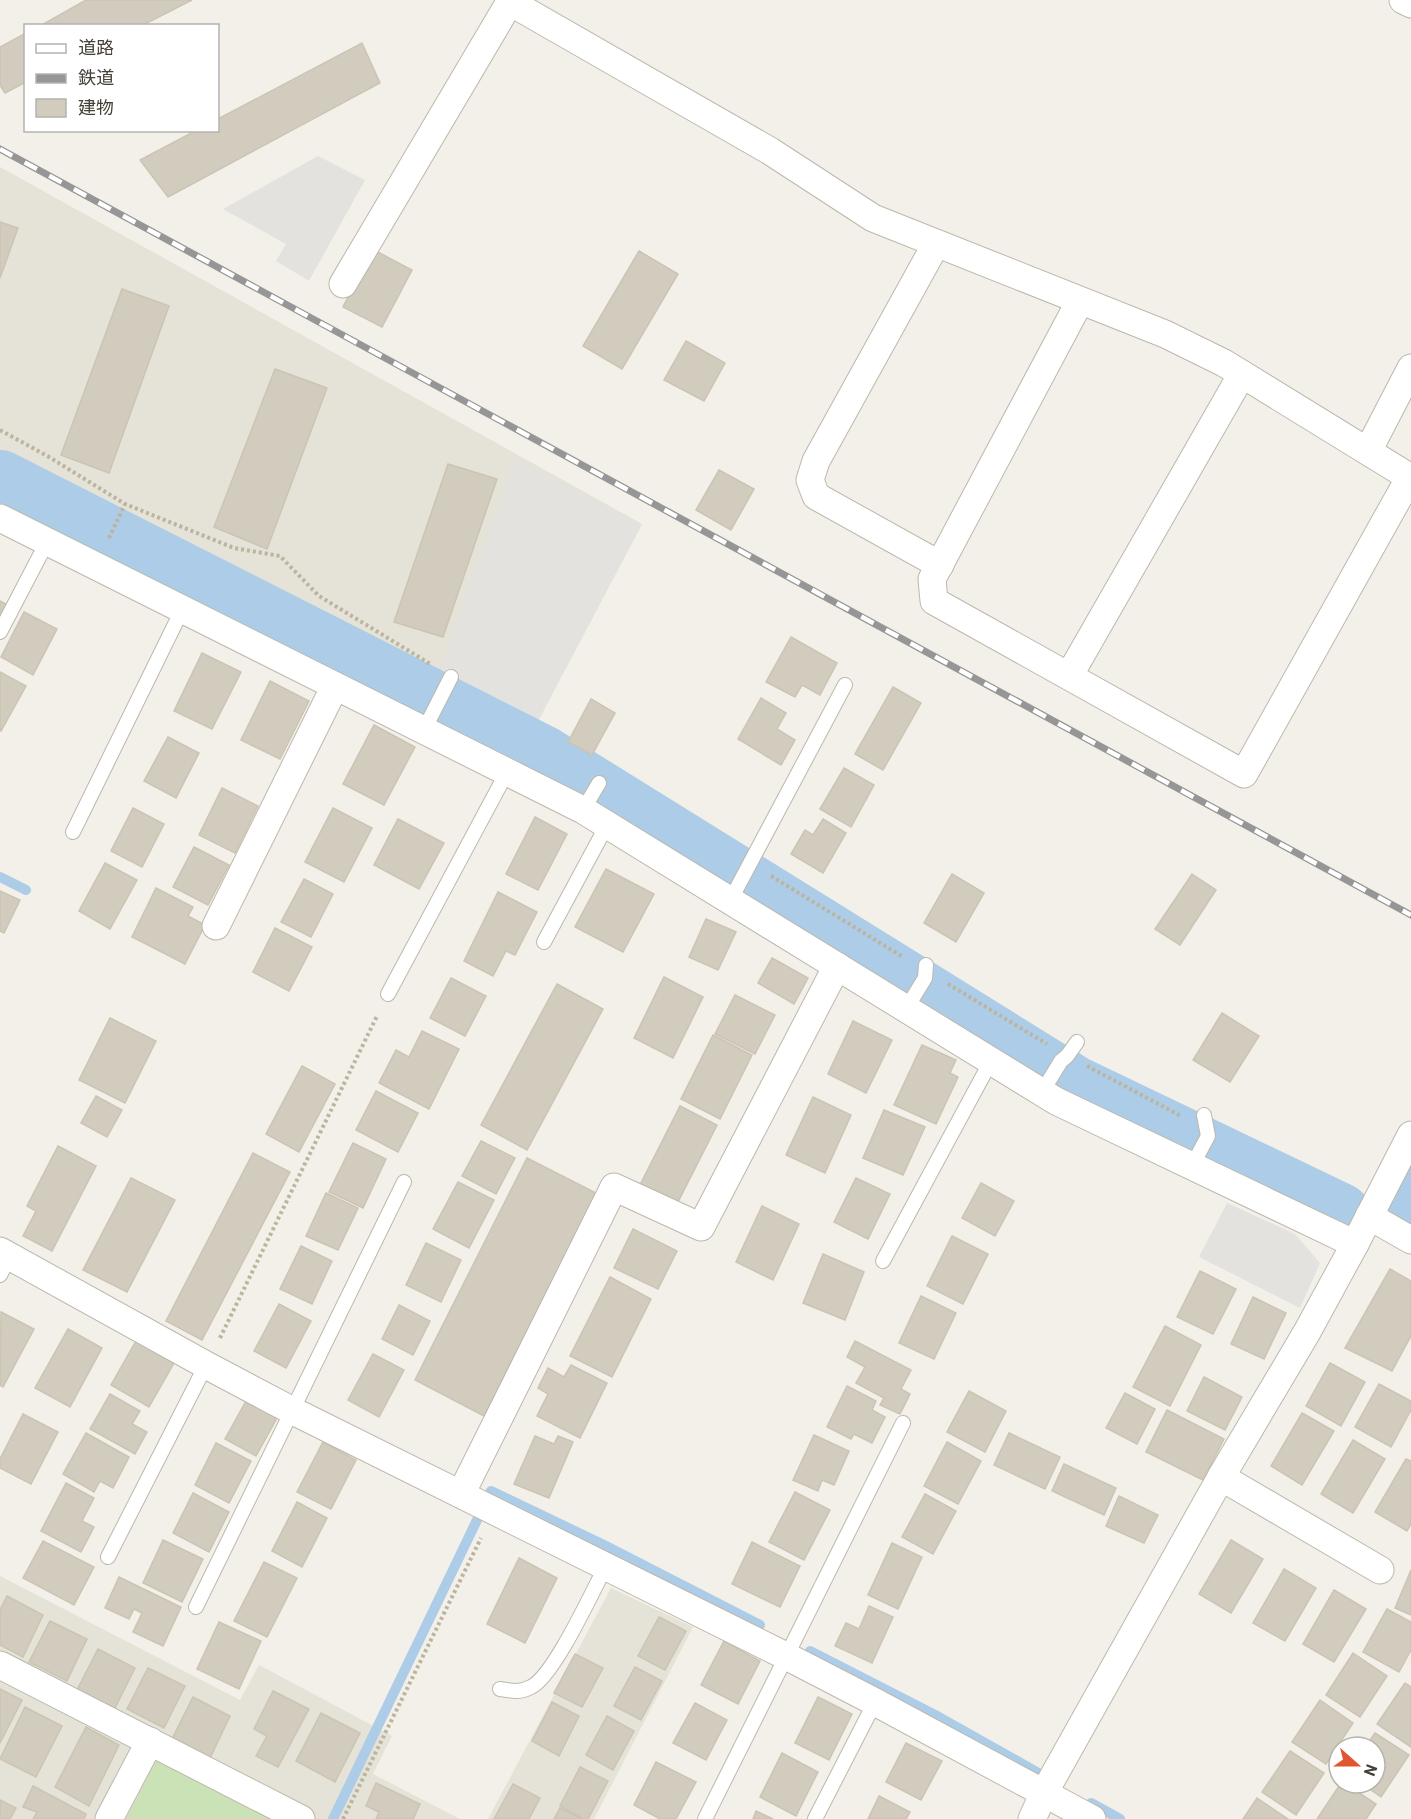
<svg xmlns="http://www.w3.org/2000/svg" width="1411" height="1819" viewBox="0 0 1411 1819" font-family="Barlow,'Noto Sans JP',sans-serif">
<style>
.residential{fill:#e5e2d7}
.green{fill:#cbe1b6}
.parking{fill:#e4e2df}
.lines{fill:none;stroke-linecap:round;stroke-linejoin:round}
.stream{stroke:#accce7;stroke-width:10}
.river{stroke:#accce7;stroke-width:62}
.building{fill:#d2ccbf;stroke:#ccc4b3;stroke-width:1.5}
.service-casing{stroke:#bcb8ac;stroke-width:16}
.minor-casing{stroke:#bcb8ac;stroke-width:29}
.path{stroke:#bcb49f;stroke-width:4;stroke-dasharray:3 3;stroke-linecap:butt}
.service{stroke:#fff;stroke-width:14}
.minor{stroke:#fff;stroke-width:27}
.rail-casing{stroke:#969696;stroke-width:7}
.rail{stroke:#fff;stroke-width:4.5;stroke-dasharray:14;stroke-linecap:butt}
</style>
<rect width="100%" height="100%" fill="#f2f0e8"/>
<g class="residential">
<polygon points="0,167 642,524 537,723 451,677 119,518 0,453"/>
<polygon points="0,1576 240,1700 259,1665 392,1736 373,1774 460,1819 0,1819"/>
<polygon points="611,1588 693,1627 594,1819 488,1819"/>
</g>
<polygon class="green" points="157,1759 275,1819 126,1819"/>
<g class="parking">
<polygon points="318,156 365,180 309,281 276,261 286,244 223,209"/>
<polygon points="515,460 642,524 537,723 440,670"/>
<polygon points="1227,1203 1295,1234 1320,1263 1300,1308 1199,1257"/>
</g>
<g class="lines">
<g class="stream">
<polyline points="0,877 26,890"/>
<polyline points="810,1651 939,1717 1042,1775"/>
<polyline points="1091,1803 1120,1819"/>
<polyline points="333,1819 491,1491 604,1545 760,1625"/>
</g>
<g class="river">
<polyline points="0,481 544,757 1075,1087 1340,1214"/>
<polyline points="1400,1201 1411,1179"/>
</g>
</g>
<g class="building">
<polygon points="86,0 192,0 141,26 40,26"/>
<polygon points="26,33 26,82 5,93 0,85 0,47"/>
<polygon points="362,43 380,83 168,197 140,160 197,130 218,130 218,119"/>
<polygon points="0,222 18,228 0,278"/>
<polygon points="372,249 412,270 382,327 343,307"/>
<polygon points="639,251 678,274 622,369 583,346"/>
<polygon points="122,289 169,306 109,473 61,455"/>
<polygon points="686,341 725,363 704,401 664,380"/>
<polygon points="275,369 327,388 267,549 214,527"/>
<polygon points="448,464 497,479 443,637 394,622"/>
<polygon points="719,470 754,489 731,530 696,510"/>
<polygon points="0,601 8,605 0,620"/>
<polygon points="24,612 57,629 33,675 1,657"/>
<polygon points="791,637 837,663 820,695 802,685 795,697 766,682"/>
<polygon points="202,653 241,672 212,729 174,711"/>
<polygon points="0,672 26,686 1,731 0,731"/>
<polygon points="270,681 309,701 280,759 241,740"/>
<polygon points="893,687 921,703 883,770 855,754"/>
<polygon points="761,698 786,713 777,729 795,740 781,765 738,739"/>
<polygon points="591,699 615,713 592,755 568,742"/>
<polygon points="374,725 415,747 384,805 343,784"/>
<polygon points="168,737 199,753 176,798 144,781"/>
<polygon points="844,768 874,785 851,827 820,809"/>
<polygon points="222,788 258,806 235,853 199,835"/>
<polygon points="133,808 164,824 142,867 111,851"/>
<polygon points="333,808 372,828 344,882 305,862"/>
<polygon points="535,817 567,834 538,890 506,874"/>
<polygon points="398,819 444,843 419,889 374,865"/>
<polygon points="823,819 846,833 823,873 791,854 805,830 813,835"/>
<polygon points="194,847 229,865 208,905 173,887"/>
<polygon points="105,863 137,880 110,929 79,911"/>
<polygon points="606,869 654,894 623,952 575,927"/>
<polygon points="952,874 984,893 956,942 924,923"/>
<polygon points="1192,874 1216,890 1180,945 1155,929"/>
<polygon points="304,879 333,894 311,937 281,922"/>
<polygon points="156,888 193,907 188,916 205,925 185,964 132,937"/>
<polygon points="0,891 20,900 4,933 0,931"/>
<polygon points="498,892 537,912 515,955 506,951 493,976 464,961"/>
<polygon points="706,919 736,932 718,970 689,957"/>
<polygon points="275,928 312,947 289,991 253,972"/>
<polygon points="772,958 808,978 794,1004 758,983"/>
<polygon points="664,977 703,997 673,1058 634,1038"/>
<polygon points="451,978 486,996 465,1036 430,1018"/>
<polygon points="557,984 603,1009 527,1150 481,1125"/>
<polygon points="735,995 775,1015 755,1054 715,1034"/>
<polygon points="1222,1013 1259,1036 1230,1082 1193,1060"/>
<polygon points="110,1018 156,1041 125,1103 79,1080"/>
<polygon points="853,1021 892,1040 866,1093 828,1074"/>
<polygon points="422,1031 459,1049 429,1109 379,1083 396,1050 409,1057"/>
<polygon points="713,1035 752,1055 720,1119 681,1099"/>
<polygon points="922,1045 956,1060 950,1073 958,1077 936,1124 894,1105"/>
<polygon points="302,1066 335,1084 299,1152 266,1134"/>
<polygon points="376,1091 418,1113 398,1152 356,1130"/>
<polygon points="96,1096 122,1110 107,1137 81,1123"/>
<polygon points="813,1097 851,1115 825,1173 786,1155"/>
<polygon points="680,1106 717,1125 677,1204 640,1185"/>
<polygon points="884,1110 925,1127 903,1175 863,1158"/>
<polygon points="481,1141 515,1158 496,1194 462,1176"/>
<polygon points="353,1143 386,1159 363,1208 329,1192"/>
<polygon points="58,1146 96,1166 52,1251 23,1236 36,1211 27,1206"/>
<polygon points="253,1153 290,1172 202,1340 166,1321"/>
<polygon points="527,1158 596,1193 484,1416 415,1380"/>
<polygon points="131,1178 175,1200 127,1292 83,1270"/>
<polygon points="856,1178 890,1194 868,1239 834,1222"/>
<polygon points="458,1182 494,1200 469,1248 433,1229"/>
<polygon points="981,1183 1014,1201 995,1236 962,1218"/>
<polygon points="326,1193 358,1208 338,1250 306,1236"/>
<polygon points="762,1206 799,1224 773,1280 736,1262"/>
<polygon points="633,1229 677,1251 658,1289 614,1268"/>
<polygon points="952,1236 988,1254 963,1304 927,1286"/>
<polygon points="426,1243 461,1260 441,1302 406,1285"/>
<polygon points="301,1246 332,1261 312,1304 280,1289"/>
<polygon points="823,1254 864,1272 845,1320 803,1303"/>
<polygon points="1390,1269 1411,1281 1411,1336 1392,1371 1345,1348"/>
<polygon points="1200,1271 1236,1289 1213,1334 1177,1317"/>
<polygon points="610,1277 651,1299 612,1377 570,1356"/>
<polygon points="921,1296 956,1313 934,1359 899,1343"/>
<polygon points="1253,1297 1286,1313 1264,1359 1231,1344"/>
<polygon points="279,1304 311,1321 286,1368 254,1351"/>
<polygon points="399,1305 430,1321 413,1355 382,1339"/>
<polygon points="1,1312 34,1329 3,1387 0,1385"/>
<polygon points="1165,1326 1201,1345 1170,1406 1133,1387"/>
<polygon points="68,1329 102,1348 70,1407 35,1388"/>
<polygon points="136,1341 174,1363 149,1407 111,1385"/>
<polygon points="855,1341 911,1370 901,1389 910,1394 900,1414 880,1405 884,1398 856,1383 865,1367 847,1357"/>
<polygon points="373,1354 404,1370 379,1417 348,1400"/>
<polygon points="1330,1363 1365,1382 1341,1426 1306,1406"/>
<polygon points="571,1365 607,1383 580,1438 537,1416 548,1394 538,1388 548,1368 564,1377"/>
<polygon points="1204,1377 1242,1397 1225,1430 1187,1411"/>
<polygon points="1379,1384 1411,1401 1411,1410 1391,1447 1355,1427"/>
<polygon points="847,1386 876,1401 872,1410 885,1417 872,1443 854,1434 851,1439 827,1427"/>
<polygon points="969,1391 1006,1411 985,1452 947,1432"/>
<polygon points="1125,1393 1155,1409 1137,1444 1106,1428"/>
<polygon points="110,1394 140,1411 132,1424 147,1432 135,1454 90,1429"/>
<polygon points="246,1401 277,1418 256,1456 225,1439"/>
<polygon points="1167,1410 1224,1439 1203,1480 1146,1452"/>
<polygon points="1302,1413 1334,1431 1302,1485 1271,1466"/>
<polygon points="23,1414 58,1432 31,1484 0,1468 0,1459"/>
<polygon points="86,1433 129,1457 113,1488 100,1481 94,1492 63,1474"/>
<polygon points="1009,1433 1060,1457 1045,1489 994,1465"/>
<polygon points="814,1435 849,1451 834,1485 822,1480 818,1491 793,1480"/>
<polygon points="535,1436 554,1444 558,1436 573,1442 549,1498 514,1484"/>
<polygon points="1353,1440 1385,1459 1353,1513 1321,1494"/>
<polygon points="323,1442 356,1460 331,1509 297,1492"/>
<polygon points="947,1442 981,1461 958,1504 924,1486"/>
<polygon points="216,1443 251,1461 229,1503 195,1485"/>
<polygon points="1406,1459 1411,1461 1411,1524 1407,1531 1375,1512"/>
<polygon points="1064,1464 1116,1488 1104,1515 1052,1491"/>
<polygon points="66,1483 94,1498 82,1521 94,1527 81,1552 41,1531"/>
<polygon points="795,1492 830,1510 804,1560 769,1542"/>
<polygon points="193,1493 229,1512 209,1552 173,1533"/>
<polygon points="925,1494 956,1511 933,1554 902,1537"/>
<polygon points="1119,1496 1158,1515 1144,1543 1106,1526"/>
<polygon points="297,1502 327,1518 302,1567 272,1551"/>
<polygon points="163,1540 203,1559 182,1602 143,1583"/>
<polygon points="1231,1540 1263,1559 1231,1613 1199,1594"/>
<polygon points="43,1541 94,1567 74,1605 23,1578"/>
<polygon points="752,1542 800,1566 780,1607 732,1584"/>
<polygon points="892,1543 922,1557 898,1609 868,1595"/>
<polygon points="519,1558 557,1578 525,1643 487,1624"/>
<polygon points="264,1562 297,1578 267,1637 234,1621"/>
<polygon points="1284,1569 1316,1588 1285,1641 1253,1623"/>
<polygon points="1411,1570 1411,1615 1395,1608"/>
<polygon points="119,1577 181,1607 163,1646 133,1632 142,1613 134,1609 129,1619 105,1608"/>
<polygon points="1334,1590 1366,1609 1334,1662 1303,1644"/>
<polygon points="7,1596 43,1615 23,1657 0,1645 0,1610"/>
<polygon points="869,1606 893,1617 872,1663 835,1646 846,1623 859,1629"/>
<polygon points="1387,1609 1411,1622 1411,1650 1399,1672 1363,1652"/>
<polygon points="659,1617 686,1631 665,1670 638,1656"/>
<polygon points="50,1621 87,1639 67,1681 29,1662"/>
<polygon points="219,1622 261,1641 239,1689 197,1669"/>
<polygon points="724,1641 760,1661 738,1704 701,1685"/>
<polygon points="98,1649 135,1668 114,1710 77,1690"/>
<polygon points="1353,1653 1387,1676 1360,1717 1326,1695"/>
<polygon points="575,1654 603,1668 582,1707 554,1693"/>
<polygon points="635,1667 662,1681 641,1720 614,1706"/>
<polygon points="148,1668 185,1686 164,1728 127,1709"/>
<polygon points="1405,1683 1411,1687 1411,1747 1377,1724"/>
<polygon points="0,1689 22,1700 0,1743"/>
<polygon points="273,1691 309,1709 278,1767 256,1756 267,1736 254,1729"/>
<polygon points="193,1697 230,1716 210,1758 172,1739"/>
<polygon points="818,1697 852,1714 829,1760 795,1743"/>
<polygon points="1320,1700 1353,1723 1326,1764 1292,1742"/>
<polygon points="552,1702 579,1716 559,1756 532,1741"/>
<polygon points="695,1703 727,1720 706,1760 673,1743"/>
<polygon points="25,1707 62,1726 36,1777 0,1759"/>
<polygon points="321,1713 360,1733 335,1782 296,1761"/>
<polygon points="607,1716 634,1731 613,1770 586,1755"/>
<polygon points="86,1727 119,1745 89,1806 55,1787"/>
<polygon points="1375,1733 1409,1755 1381,1797 1361,1783 1375,1783 1375,1747 1365,1747"/>
<polygon points="906,1743 942,1761 921,1800 886,1782"/>
<polygon points="1290,1751 1324,1773 1296,1815 1262,1792"/>
<polygon points="782,1753 818,1772 796,1816 760,1797"/>
<polygon points="656,1762 696,1782 676,1819 660,1819 634,1805"/>
<polygon points="580,1767 608,1781 588,1819 583,1819 560,1806"/>
<polygon points="376,1783 420,1804 413,1819 376,1819 379,1812 366,1806"/>
<polygon points="1341,1783 1344,1783 1376,1804 1366,1819 1317,1819"/>
<polygon points="513,1784 540,1798 529,1819 494,1819"/>
<polygon points="33,1786 86,1814 84,1819 33,1819 37,1812 23,1807"/>
<polygon points="879,1796 910,1812 906,1819 868,1819"/>
<polygon points="1257,1798 1288,1819 1243,1819"/>
<polygon points="0,1800 16,1808 10,1819 0,1819"/>
<polygon points="560,1808 582,1819 554,1819"/>
<polygon points="756,1811 773,1819 753,1819"/>
</g>
<g class="lines">
<g class="service-casing">
<g id="service">
<polyline points="0,632 47,542"/>
<polyline points="424,730 451,677"/>
<polyline points="583,810 599,783"/>
<polyline points="73,832 182,610"/>
<polyline points="730,901 845,685"/>
<polyline points="544,942 607,825"/>
<polyline points="388,994 507,772"/>
<polyline points="906,1009 925,978 926,965"/>
<polyline points="1042,1092 1061,1061 1067,1056 1077,1042"/>
<polyline points="1192,1166 1208,1136 1204,1115"/>
<polyline points="883,1261 991,1061"/>
<polyline points="0,1275 10,1256"/>
<polyline points="108,1557 206,1365"/>
<polyline points="196,1607 404,1182"/>
<path d="M500,1689C512,1691 520,1693 531,1687C554,1676 592,1592 606,1566"/>
<polyline points="705,1819 903,1423"/>
<polyline points="815,1819 875,1702"/>
</g>
</g>
<g class="minor-casing">
<g id="minor">
<polyline points="1403,0 1411,4"/>
<polyline points="510,2 770,151 873,218 1165,334 1224,363 1411,478"/>
<polyline points="936,244 816,461 810,480 816,496 940,565"/>
<polyline points="343,284 511,0"/>
<polyline points="1080,301 932,579 934,601 1244,774 1410,477"/>
<polyline points="1368,451 1411,368"/>
<polyline points="0,518 583,810 1056,1101 1355,1244"/>
<polyline points="1069,676 1242,374"/>
<polyline points="216,926 335,686"/>
<polyline points="1369,1216 1411,1240"/>
<polyline points="0,1251 206,1365 291,1410 786,1656 875,1702 1092,1819"/>
<polyline points="1221,1477 1380,1570"/>
<polyline points="461,1494 614,1187 701,1227 837,966"/>
<polyline points="0,1665 301,1819"/>
<polyline points="109,1819 150,1741"/>
<polyline points="1032,1819 1044,1793 1221,1477 1307,1332 1355,1244 1411,1135"/>
</g>
</g>
<g class="path">
<polyline points="0,430 49,457 125,504 234,548 280,556 319,596 432,665"/>
<polyline points="109,538 125,504"/>
<polyline points="771,876 903,957"/>
<polyline points="948,984 1047,1044"/>
<polyline points="1087,1066 1181,1116"/>
<polyline points="220,1338 377,1016"/>
<polyline points="343,1819 481,1538"/>
</g>
<use href="#service" class="service"/>
<use href="#minor" class="minor"/>
<g class="rail-casing">
<polyline id="rail" points="0,149 1411,915"/>
</g>
<use href="#rail" class="rail"/>
</g>
<rect x="24" y="24" width="195" height="108" fill="#ffffff" stroke="#b5b3af" stroke-width="1.5"/>
<rect x="36" y="44" width="30" height="9" fill="#ffffff" stroke="#b5b3af" stroke-width="1.5"/>
<text x="78" y="54" font-size="18" fill="#454038">道路</text>
<rect x="36" y="74" width="30" height="9" fill="#969696" stroke="#b5b3af" stroke-width="1.5"/>
<text x="78" y="84" font-size="18" fill="#454038">鉄道</text>
<rect x="36" y="99" width="30" height="18" fill="#d2ccbf" stroke="#b5b3af" stroke-width="1.5"/>
<text x="78" y="114" font-size="18" fill="#454038">建物</text>
<g transform="translate(1357 1765) rotate(111)"><circle r="28" fill="#ffffff" stroke="#b5b3af" stroke-width="1.5"/>
<path d="M0-4.5L10 22L0 15L-10 22Z" fill="#e05631"/>
<text y="-9" font-size="16" font-weight="bold" text-anchor="middle" fill="#454038">N</text>
</g>
</svg>
